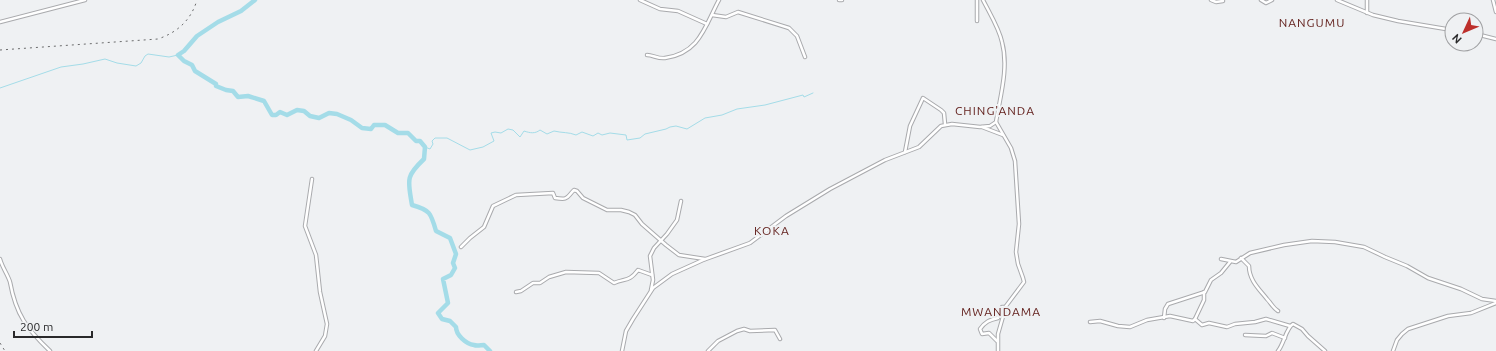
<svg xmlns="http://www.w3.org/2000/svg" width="1496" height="351" font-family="Ubuntu,sans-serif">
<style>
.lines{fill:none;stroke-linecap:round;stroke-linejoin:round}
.stream{stroke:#a4dce8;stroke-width:1}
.river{stroke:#a4dce8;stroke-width:4.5}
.minor-casing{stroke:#a9aaad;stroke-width:4.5}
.minor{stroke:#fff;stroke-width:2.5}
.rail{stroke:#6a6b6c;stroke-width:1;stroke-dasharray:2 4;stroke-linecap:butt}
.labels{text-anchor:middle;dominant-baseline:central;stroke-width:4;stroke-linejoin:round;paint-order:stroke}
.quarter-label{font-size:12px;letter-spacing:1px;fill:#5e1a16;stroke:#eff1f3}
</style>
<rect width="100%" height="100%" fill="#eff1f3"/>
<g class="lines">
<g class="stream">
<polyline points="0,88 61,67 83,64 105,59 117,63 136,66 141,63 145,56 148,54 169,57 178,55"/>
<path d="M425 147 430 149 433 144 432 141 435 138H447L470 150 483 147 494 141 491 133 495 132 501 133 508 129 513 130 520 137 524 131C530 133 535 134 540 130L547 134 554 131C562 133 569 132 576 135L582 132 593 136 598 133 602 135 610 133 626 135 627 140 640 138 645 134 666 129 670 127 676 126 687 129 705 118 722 115 737 109 765 105 803 95 804 97 813 93"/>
</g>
<path class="river" d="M255 0 241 11 218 22 197 36 184 51 178 55 184 61 192 65 195 71 216 84V86L226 90 233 91 238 97 248 96 264 101 272 115H276L280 112 287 115 297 110 304 111 310 116 319 118 329 113 337 114 351 120 362 128 371 129 374 125H385L398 133H408L416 141H420L425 147 424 159C405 177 408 180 412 205 430 210 431 213 436 231L450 238 456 254 453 263 455 268 451 275 443 279 448 303 438 313 442 319 450 321 456 327C456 335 466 344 474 345 477 346 481 345 484 345L490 351"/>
<defs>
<g id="minor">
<polyline points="640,0 660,9 678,11 707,24"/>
<polyline points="839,0 842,0"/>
<polyline points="1211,0 1216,2 1223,1"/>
<polyline points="1261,0 1266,3 1272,0"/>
<polyline points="1337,0 1373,15 1398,21 1452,30"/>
<polyline points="1367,0 1367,13"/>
<polyline points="1493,0 1496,12"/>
<polyline points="712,15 726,17 738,12 789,28 797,36 805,57"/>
<polyline points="977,21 977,0"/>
<polyline points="0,22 85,0"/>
<polyline points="1476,34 1496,39"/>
<path d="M647 55C653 55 658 59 665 58 700 53 705 26 719 0"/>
<polyline points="996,122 1011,148 1015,161 1019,224 1016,252 1018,264 1023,278 1024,282 1006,306 998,334 998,351"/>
<polyline points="982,127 1003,135"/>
<polyline points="905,152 910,126 923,98 941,110 944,113 945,124"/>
<polyline points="312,179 305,226 316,255 320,292 327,324 325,336 316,351"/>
<path d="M461 247 470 238 484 227 493 206 516 195 553 193 555 198C569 200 566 198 574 190L577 191 583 198 607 210H621L629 212 635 215 642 224 666 245 679 255 705 259"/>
<path d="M1241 258 1249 266C1249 280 1259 289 1267 299 1271 303 1273 308 1278 311"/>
<path d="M0 259C2 267 8 275 10 282 16 315 27 329 50 351"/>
<polyline points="1221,259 1236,262 1250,253 1284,245 1312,241 1335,242 1364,247 1385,257 1407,266 1428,278 1461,289 1482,299 1496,301"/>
<polyline points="651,290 653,280 650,256 654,248 667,234 677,220 681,201"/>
<path d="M516 292 521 291 533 283H540L549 277 566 272 599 273 614 283C626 278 629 282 638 270L652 275"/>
<polyline points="1164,318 1165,309 1168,304 1205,292 1211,280 1221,273 1230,262"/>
<polyline points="1195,319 1204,300 1204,292"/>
<polyline points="1090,322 1100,321 1118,326 1130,327 1147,320 1170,316 1193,321 1195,319 1202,325 1209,323 1227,327 1235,324 1255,322 1266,319 1290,326"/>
<polyline points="1245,335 1266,336 1272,333 1285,338"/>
<path d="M997 341 989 333 982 334 980 329C985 322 989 320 998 318L1002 307H1006"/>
<path d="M622 351 626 331 633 319 653 288 672 274 703 260 750 243 786 216 830 189 885 160 919 147 941 126 952 124 980 127 990 126 996 122C1000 97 1009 68 1002 42 999 28 990 14 983 0"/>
<polyline points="708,351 718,341 737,331 744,329 750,331 775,330 780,339"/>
<path d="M1278 351C1284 344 1286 328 1293 324L1302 329 1308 336 1325 351"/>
<polyline points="1393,351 1397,340 1402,334 1408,329 1448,316 1471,313 1496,303"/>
</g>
</defs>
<use href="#minor" class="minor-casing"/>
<use href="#minor" class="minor"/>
<g class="rail">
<path d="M0 50 158 39C178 32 191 20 197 0"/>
<polyline points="0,343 5,351"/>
</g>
</g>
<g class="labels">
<g class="quarter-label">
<text x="1312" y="22">NANGUMU</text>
<text x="995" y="110">CHING'ANDA</text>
<text x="772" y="230">KOKA</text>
<text x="1001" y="311">MWANDAMA</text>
</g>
</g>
<g transform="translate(1464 32) rotate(226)"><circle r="19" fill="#eff1f3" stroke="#a0a1a3"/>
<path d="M0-3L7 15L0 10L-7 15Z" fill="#bd2f2b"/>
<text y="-6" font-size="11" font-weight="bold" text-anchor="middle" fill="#29292a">N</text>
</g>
<path d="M14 331v6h78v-6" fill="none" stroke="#29292a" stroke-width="2"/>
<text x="20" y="331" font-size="12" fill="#29292a" stroke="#eff1f3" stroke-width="3" paint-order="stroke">200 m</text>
</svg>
